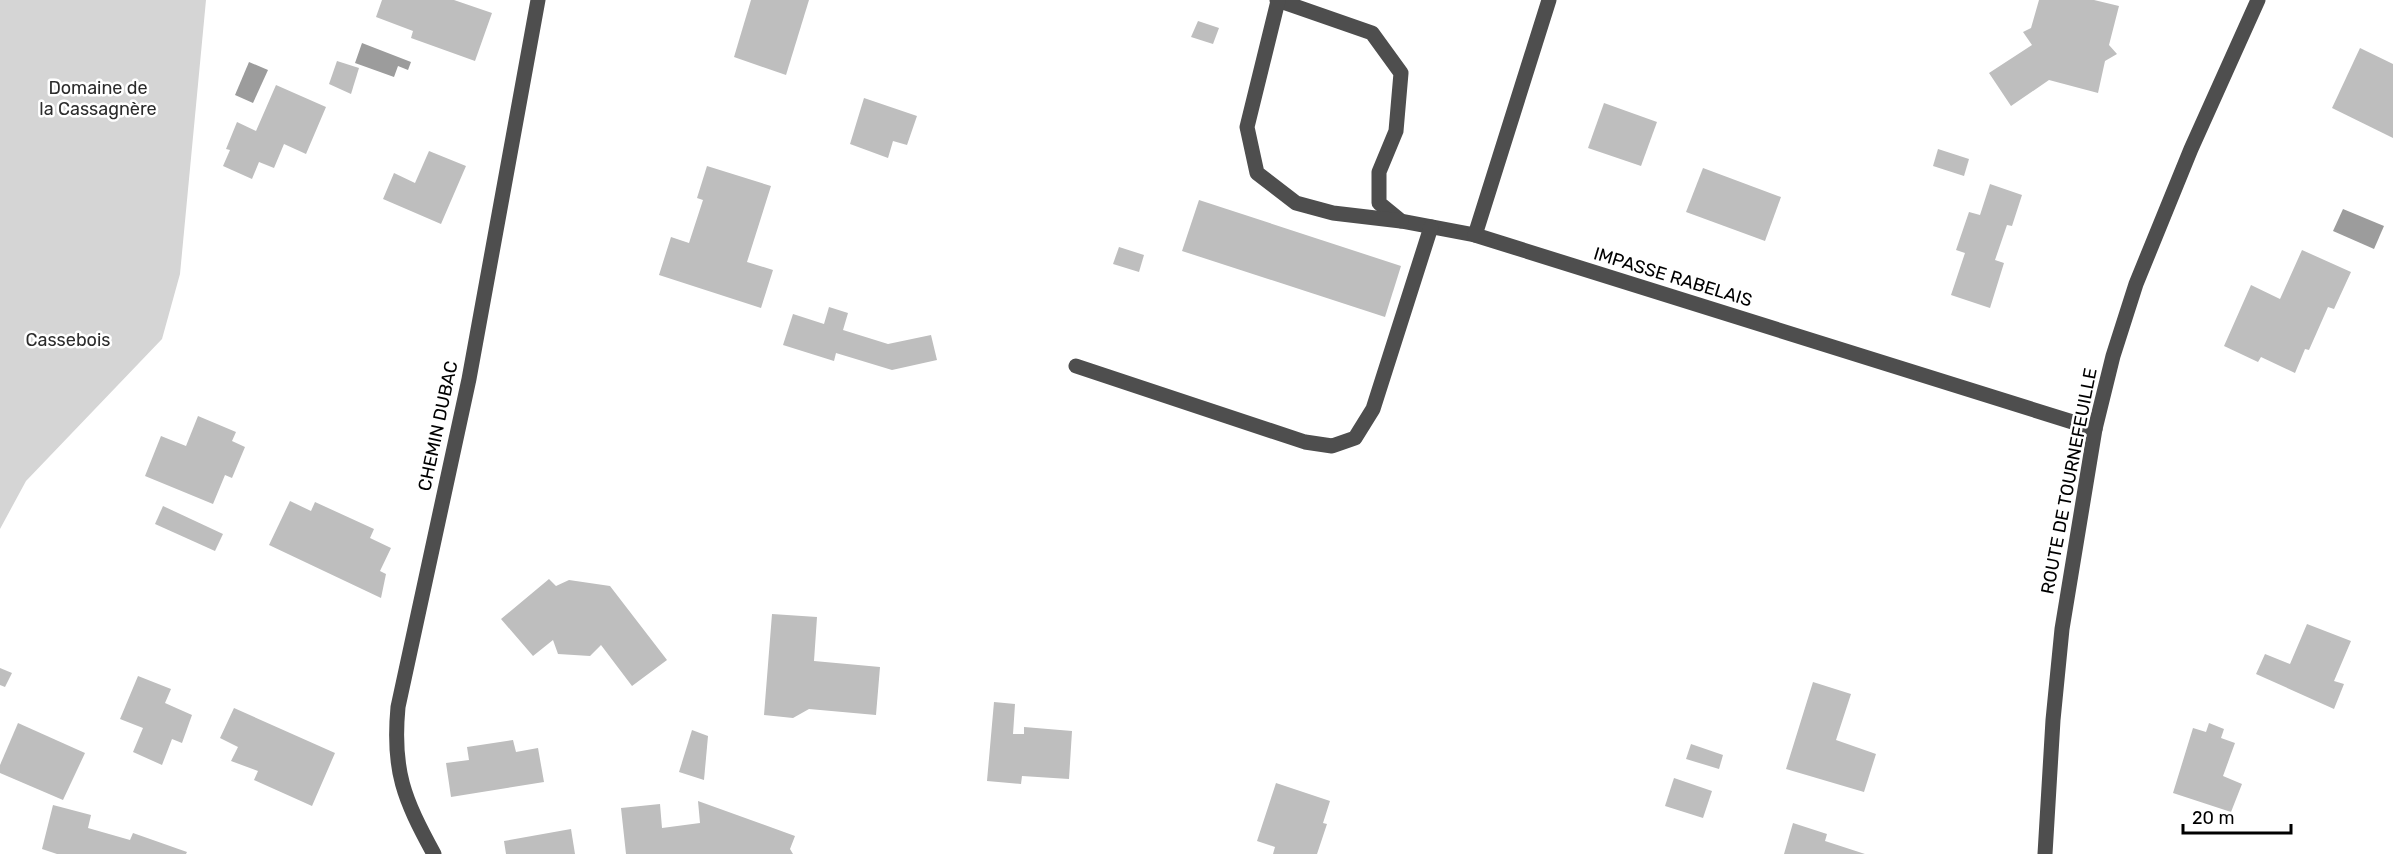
<svg xmlns="http://www.w3.org/2000/svg" width="2393" height="854" font-family="Rubik,sans-serif">
<style>
.green{fill:#d5d5d5}
.water{fill:#9c9c9c}
.building{fill:#bebebe}
.lines{fill:none;stroke-linecap:round;stroke-linejoin:round}
.minor{stroke:#4e4e4e;stroke-width:15}
.labels{text-anchor:middle;dominant-baseline:central;stroke-width:5;stroke-linejoin:round;paint-order:stroke}
.park-label{font-size:18px;fill:#2c2c2c;stroke:#fff}
.street-label{font-size:18px;fill:#000;stroke:#fff}
</style>
<rect width="100%" height="100%" fill="#fff"/>
<polygon class="green" points="0,0 206,0 180,274 162,339 26,481 0,529"/>
<g class="water">
<polygon points="362,43 411,62 408,70 398,66 394,77 355,63"/>
<polygon points="249,62 268,70 253,103 235,95"/>
<polygon points="2343,209 2384,226 2374,249 2333,231"/>
</g>
<g class="building">
<polygon points="382,0 454,0 492,13 475,61 411,38 413,31 376,17"/>
<polygon points="751,0 809,0 786,75 734,57"/>
<polygon points="2039,0 2094,0 2119,6 2109,45 2117,54 2105,61 2098,93 2049,80 2011,106 1989,73 2032,45 2023,32 2031,28"/>
<polygon points="1198,21 1219,28 1213,44 1191,37"/>
<polygon points="2360,48 2393,64 2393,138 2332,108"/>
<polygon points="337,61 359,68 351,94 329,84"/>
<polygon points="276,85 326,107 306,154 284,144 274,168 259,162 252,179 223,166 230,150 226,149 237,122 256,131"/>
<polygon points="864,98 917,116 907,145 893,141 888,158 850,144"/>
<polygon points="1604,103 1657,122 1641,166 1588,148"/>
<polygon points="1938,149 1969,159 1964,176 1933,166"/>
<polygon points="429,151 466,166 441,224 383,199 394,173 415,183"/>
<polygon points="707,166 771,186 747,262 773,270 761,308 659,275 671,237 689,243 703,200 697,198"/>
<polygon points="1703,168 1781,197 1765,241 1686,212"/>
<polygon points="1990,184 2022,195 2012,226 2007,225 1995,260 2004,263 1990,308 1951,295 1965,253 1956,250 1969,212 1980,215"/>
<polygon points="1199,200 1401,266 1385,317 1182,251"/>
<polygon points="1119,247 1144,255 1139,272 1113,264"/>
<polygon points="2302,250 2351,272 2334,309 2328,307 2309,350 2305,349 2295,373 2261,357 2258,362 2224,346 2251,285 2280,299"/>
<polygon points="829,307 848,313 843,330 888,344 931,335 937,360 892,370 836,353 834,361 783,345 793,314 824,324"/>
<polygon points="198,416 236,432 232,441 245,447 232,478 225,475 213,504 145,476 161,436 186,446"/>
<polygon points="290,501 311,511 315,502 374,529 370,538 391,548 380,571 386,574 381,598 269,545"/>
<polygon points="163,506 223,534 215,551 155,524"/>
<polygon points="549,579 556,586 569,580 610,586 667,660 632,686 601,645 590,656 558,654 553,640 533,656 501,619"/>
<polygon points="772,614 817,617 814,661 880,667 876,715 809,709 793,718 764,715"/>
<polygon points="2307,624 2351,641 2334,681 2344,684 2334,709 2256,674 2265,654 2290,664"/>
<polygon points="0,668 12,673 5,687 0,685"/>
<polygon points="138,676 171,689 165,703 192,715 182,743 172,739 162,765 133,752 143,728 120,719"/>
<polygon points="1813,682 1851,694 1836,740 1876,754 1864,792 1786,769"/>
<polygon points="994,702 1015,704 1013,734 1024,734 1024,727 1072,731 1069,779 1022,776 1021,784 987,781"/>
<polygon points="234,708 335,753 312,806 254,780 258,771 231,761 238,747 220,738"/>
<polygon points="18,723 85,753 63,800 0,773 0,765"/>
<polygon points="2209,723 2224,729 2221,738 2235,743 2223,776 2242,784 2231,812 2173,793 2193,728 2206,732"/>
<polygon points="692,730 708,736 704,780 679,772"/>
<polygon points="513,740 516,752 538,748 544,782 451,797 446,763 469,760 467,747"/>
<polygon points="1691,744 1723,755 1719,769 1686,759"/>
<polygon points="1674,778 1712,791 1703,818 1665,806"/>
<polygon points="1276,783 1330,801 1323,823 1327,824 1317,854 1273,854 1275,847 1257,841"/>
<polygon points="698,801 795,836 790,849 793,854 626,854 621,808 660,804 662,828 700,823"/>
<polygon points="53,805 91,815 88,828 130,840 133,833 187,852 186,854 57,854 42,849"/>
<polygon points="1793,823 1827,834 1825,841 1865,854 1784,854"/>
<polygon points="571,829 575,854 506,854 504,841"/>
</g>
<g class="lines">
<g class="minor">
<polyline points="1277,0 1372,33 1401,73 1396,131 1379,172 1379,203 1401,221 1475,235"/>
<polyline points="1549,0 1475,235 2095,429"/>
<polyline points="1278,1 1247,127 1257,173 1296,203 1333,213 1401,221"/>
<polyline points="1076,366 1305,442 1332,446 1355,438 1373,409 1431,227"/>
<path d="M434 854C404 799 392 771 398 707L469 379 538 0"/>
<polyline points="2045,854 2053,720 2062,629 2095,429 2113,356 2136,284 2191,149 2258,0"/>
</g>
</g>
<g class="labels">
<g class="park-label">
<text x="98" y="88">Domaine de<tspan x="98" dy="21">la Cassagnère</tspan></text>
<text x="68" y="340">Cassebois</text>
</g>
<g class="street-label">
<text transform="translate(1673 277) rotate(17)">IMPASSE RABELAIS</text>
<text transform="translate(438 426) rotate(-78)">CHEMIN DUBAC</text>
<text transform="translate(2069 481) rotate(-79)">ROUTE DE TOURNEFEUILLE</text>
</g>
</g>
<path d="M2183 824v9h108v-9" fill="none" stroke="#000000" stroke-width="3"/>
<text x="2192" y="824" font-size="18" fill="#000000" stroke="#ffffff" stroke-width="4.5" paint-order="stroke">20 m</text>
</svg>
